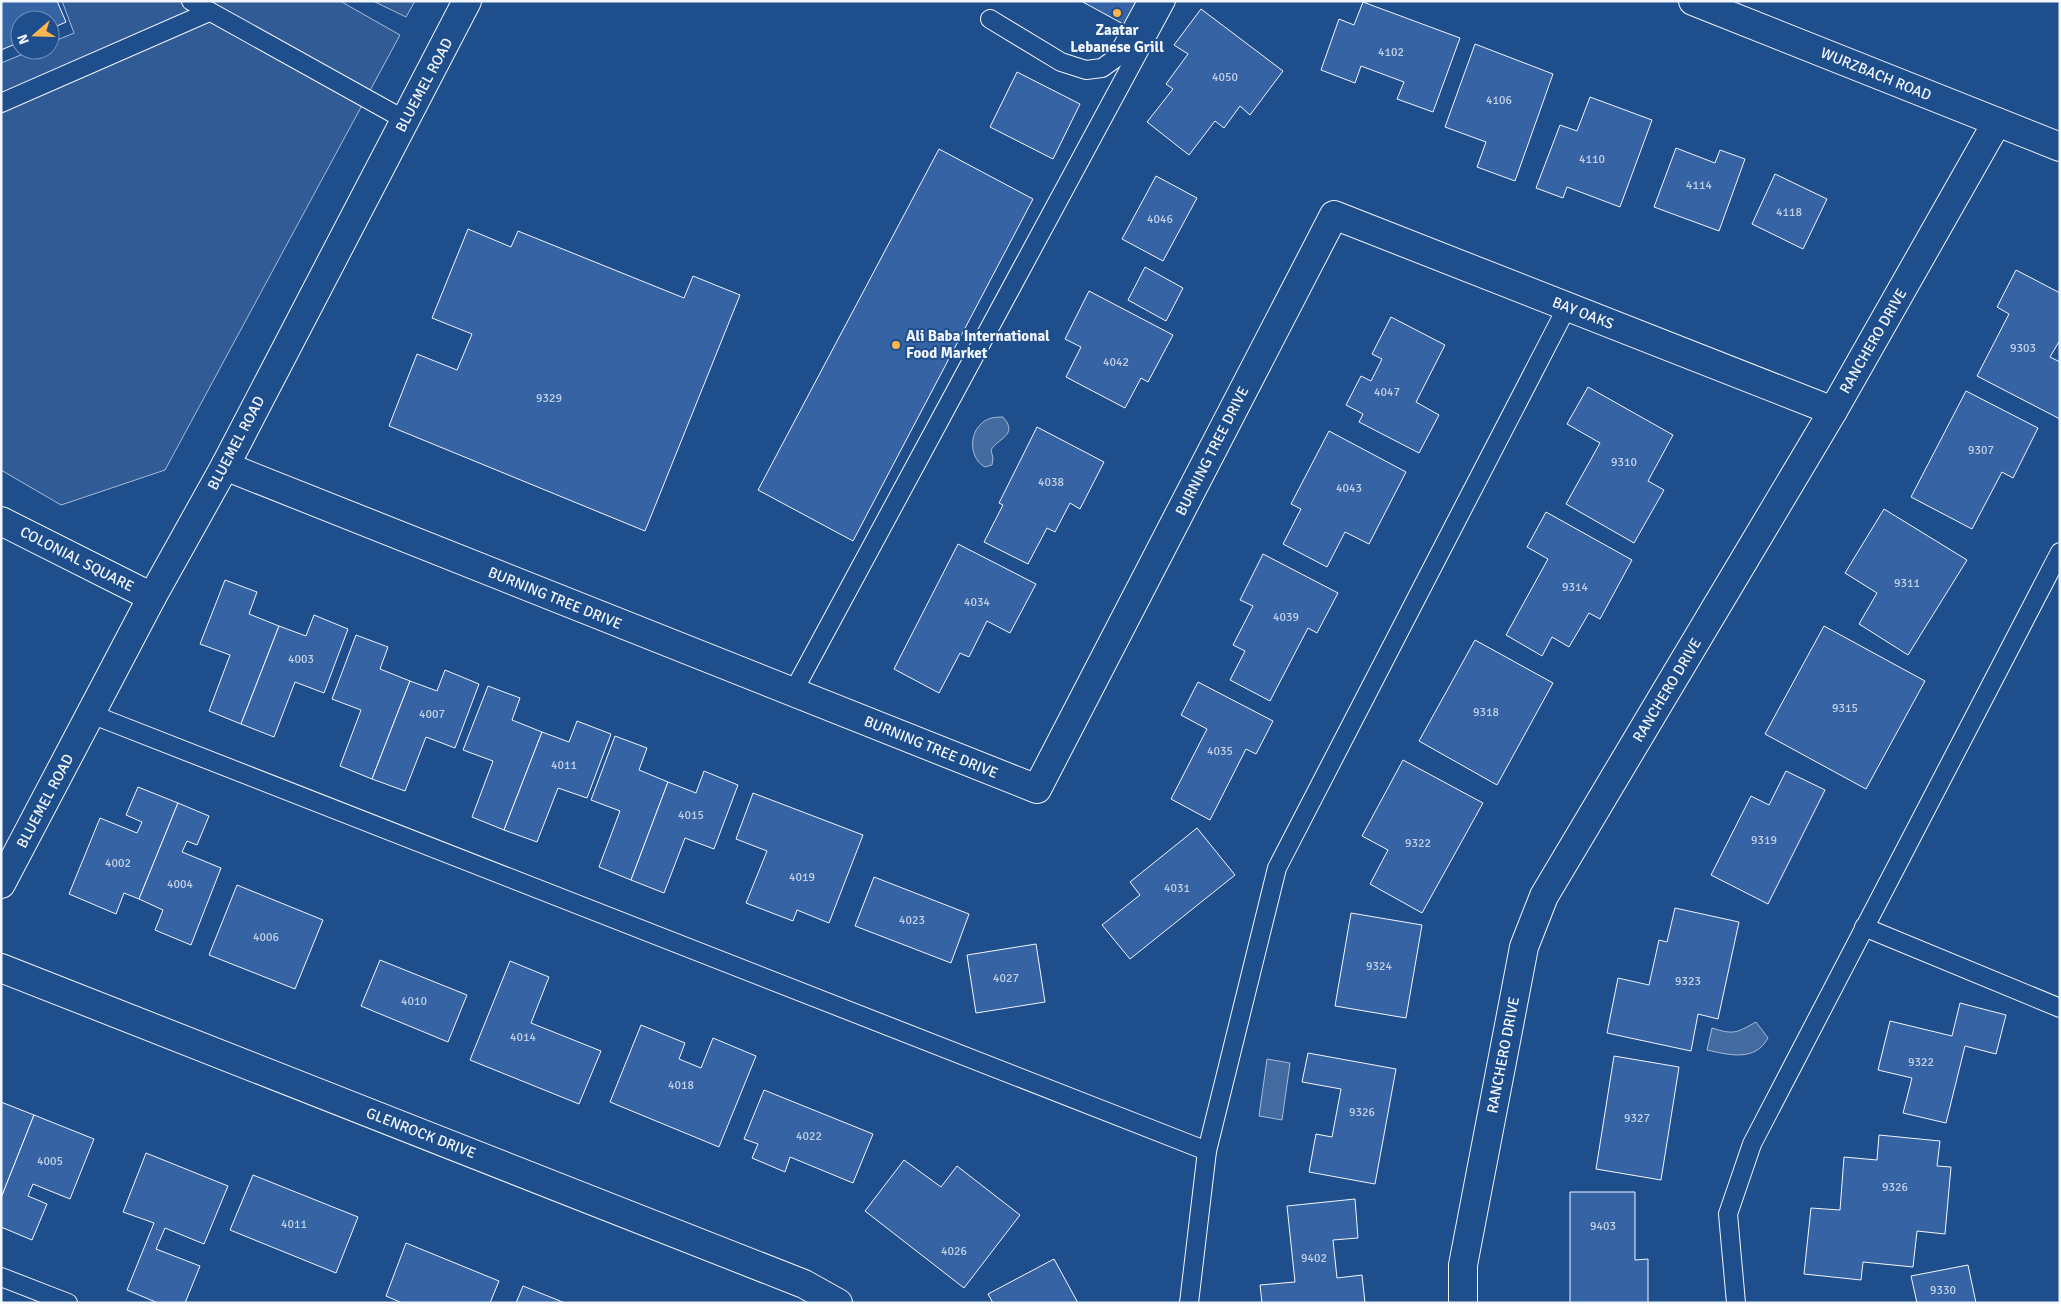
<svg xmlns="http://www.w3.org/2000/svg" width="2061" height="1304" font-family="Signika,sans-serif">
<style>
.built{fill:#305b95;stroke:#a8bbd7}
.water{fill:#446ba0;stroke:#a8bbd7}
.building{fill:#3563a3;stroke:#f2f6ff}
.lines{fill:none;stroke-linecap:round;stroke-linejoin:round}
.lane-casing{stroke:#f2f6ff;stroke-width:20}
.street-casing{stroke:#f2f6ff;stroke-width:30}
.primary-casing{stroke:#f2f6ff;stroke-width:30}
.lane{stroke:#1f4e8c;stroke-width:18}
.street{stroke:#1f4e8c;stroke-width:28}
.primary{stroke:#1f4e8c;stroke-width:28}
.poi-dot{fill:#ffb74d;stroke:#1f4e8c;stroke-width:2}
.labels{text-anchor:middle;dominant-baseline:central;stroke-width:4;stroke-linejoin:round;paint-order:stroke}
.number-label{font-size:12px;fill:#c3d1e8}
.poi-label{font-size:15px;font-weight:bold;fill:#f2f6ff;stroke:#1f4e8c}
.street-label{font-size:15px;fill:#f2f6ff;stroke:#1f4e8c}
</style>
<rect width="100%" height="100%" fill="#1f4e8c"/>
<g class="built">
<polygon points="62,1 340,1 400,35 165,470 61,505 1,470 1,63 33,50 50,50 50,43 74,33"/>
<polygon points="373,1 415,1 406,17"/>
</g>
<g class="water">
<path d="M1003 417C1019 435 998 438 991 450L993 458 992 465 985 467C970 459 969 436 980 425 986 418 994 417 1003 417Z"/>
<path d="M1756 1022 1768 1038C1755 1062 1729 1055 1707 1050L1712 1028C1734 1035 1736 1033 1756 1022Z"/>
<polygon points="1267,1059 1290,1063 1282,1120 1259,1116"/>
</g>
<g class="building">
<polygon points="1,1 57,1 66,22 50,29 50,20 20,20 20,42 1,50"/>
<polygon points="1081,1 1138,1 1125,25"/>
<polygon points="1363,2 1460,38 1433,112 1397,99 1404,82 1361,66 1355,83 1321,70 1339,19 1354,25"/>
<polygon points="1201,9 1283,71 1250,115 1240,106 1224,128 1215,121 1189,155 1147,122 1173,89 1166,84 1188,54 1174,45"/>
<polygon points="1475,44 1553,74 1515,181 1477,167 1486,142 1445,127"/>
<polygon points="1017,72 1080,104 1053,159 990,127"/>
<polygon points="1590,97 1652,120 1620,207 1567,187 1563,198 1536,188 1560,125 1577,131"/>
<polygon points="1676,148 1715,163 1720,150 1745,159 1719,231 1654,207"/>
<polygon points="939,149 1033,199 853,541 758,490"/>
<polygon points="1775,174 1827,199 1803,249 1752,224"/>
<polygon points="1156,176 1197,198 1163,261 1122,239"/>
<polygon points="468,229 511,247 518,231 684,298 693,276 740,295 645,531 389,426 417,354 457,370 472,334 432,318"/>
<polygon points="1145,267 1183,288 1166,321 1128,300"/>
<polygon points="2016,270 2060,293 2060,340 2050,357 2060,362 2060,419 1977,376 2009,314 1997,307"/>
<polygon points="1089,291 1173,335 1148,382 1141,378 1125,408 1066,377 1081,347 1065,339"/>
<polygon points="1391,317 1445,345 1416,402 1439,415 1419,453 1359,422 1363,414 1346,405 1361,376 1371,381 1382,359 1372,354"/>
<polygon points="1588,387 1673,435 1648,481 1664,490 1634,543 1566,504 1600,443 1567,424"/>
<polygon points="1966,391 2038,428 2013,478 2002,472 1972,529 1911,497"/>
<polygon points="1037,427 1104,462 1080,509 1070,503 1055,532 1047,528 1028,564 984,542 1003,505 999,503"/>
<polygon points="1329,431 1406,472 1369,544 1345,532 1327,567 1283,544 1301,509 1291,504"/>
<polygon points="1884,509 1967,560 1908,655 1859,624 1877,593 1845,573"/>
<polygon points="1546,512 1632,560 1600,619 1589,613 1569,647 1552,637 1542,656 1506,635 1548,559 1527,547"/>
<polygon points="958,544 1036,584 1010,633 987,621 969,657 960,653 939,693 894,669"/>
<polygon points="1263,554 1338,593 1317,633 1308,628 1270,701 1230,680 1245,651 1233,645 1253,606 1240,600"/>
<polygon points="225,580 257,592 249,614 279,626 241,724 209,711 230,655 200,644"/>
<polygon points="314,615 348,629 324,693 295,682 274,737 241,724 279,626 306,636"/>
<polygon points="1824,626 1925,681 1866,789 1765,734"/>
<polygon points="356,635 388,647 380,669 410,681 372,779 340,766 361,710 332,699"/>
<polygon points="1475,640 1553,683 1497,785 1419,741"/>
<polygon points="445,670 479,684 455,748 426,737 405,791 372,779 410,681 437,691"/>
<polygon points="1198,682 1273,721 1256,754 1246,749 1210,820 1171,799 1207,729 1181,715"/>
<polygon points="488,686 520,698 512,720 542,732 504,830 472,817 493,761 463,750"/>
<polygon points="577,721 611,734 587,798 558,788 537,842 504,830 542,732 569,742"/>
<polygon points="615,736 647,748 639,770 668,782 631,880 599,867 620,811 591,800"/>
<polygon points="1403,760 1483,803 1422,913 1370,884 1388,850 1362,836"/>
<polygon points="704,771 738,785 714,849 685,838 664,893 631,880 668,782 696,793"/>
<polygon points="1786,771 1825,790 1768,904 1711,875 1751,796 1769,805"/>
<polygon points="138,787 178,803 139,899 124,893 116,914 69,894 100,818 137,833 142,822 126,815"/>
<polygon points="753,793 863,835 829,923 797,910 793,921 746,903 767,851 736,839"/>
<polygon points="178,803 209,816 197,845 187,841 182,852 221,868 191,945 155,930 163,910 139,899"/>
<polygon points="1197,828 1235,875 1130,959 1102,925 1140,895 1130,882"/>
<polygon points="874,877 969,914 951,963 855,926"/>
<polygon points="237,885 323,920 295,989 209,955"/>
<polygon points="1675,908 1739,922 1718,1019 1698,1014 1691,1051 1607,1033 1618,978 1649,985 1659,940 1667,942"/>
<polygon points="1351,913 1422,925 1406,1018 1335,1006"/>
<polygon points="1036,944 1045,1002 976,1013 967,955"/>
<polygon points="380,960 467,995 448,1042 361,1006"/>
<polygon points="510,961 549,977 531,1023 601,1051 579,1104 470,1060"/>
<polygon points="1960,1003 2006,1015 1996,1054 1965,1046 1946,1123 1903,1113 1912,1078 1878,1070 1890,1021 1952,1036"/>
<polygon points="641,1025 685,1043 679,1059 701,1068 713,1038 756,1056 719,1147 610,1102"/>
<polygon points="1308,1053 1396,1069 1375,1184 1309,1172 1316,1134 1332,1137 1341,1089 1302,1082"/>
<polygon points="1614,1056 1679,1067 1661,1180 1596,1169"/>
<polygon points="764,1090 873,1134 853,1183 790,1157 785,1172 752,1158 758,1144 744,1139"/>
<polygon points="1,1102 34,1115 1,1198"/>
<polygon points="34,1115 94,1139 70,1199 33,1184 28,1196 47,1204 32,1240 1,1227 1,1198"/>
<polygon points="1879,1135 1940,1141 1937,1166 1951,1167 1945,1234 1917,1231 1913,1267 1863,1262 1861,1280 1804,1274 1811,1208 1840,1210 1844,1157 1877,1160"/>
<polygon points="146,1153 228,1186 204,1244 165,1228 156,1249 200,1266 185,1303 158,1303 127,1290 154,1223 123,1212"/>
<polygon points="904,1160 941,1187 957,1166 1020,1215 964,1288 865,1211"/>
<polygon points="253,1175 358,1217 336,1273 230,1230"/>
<polygon points="1570,1192 1635,1192 1635,1260 1648,1259 1648,1303 1570,1303"/>
<polygon points="1355,1199 1358,1238 1333,1240 1337,1278 1362,1275 1365,1303 1262,1303 1260,1285 1295,1282 1287,1206"/>
<polygon points="406,1243 499,1281 490,1303 402,1303 386,1296"/>
<polygon points="1054,1259 1078,1303 993,1303 988,1294"/>
<polygon points="1968,1265 1976,1303 1917,1303 1911,1276"/>
<polygon points="523,1286 565,1303 516,1303"/>
</g>
<g class="lines">
<defs>
<g id="lane">
<polyline points="191,1 405,120"/>
<polyline points="990,19 1061,62 1086,70 1102,68 1116,58 1147,1"/>
<polyline points="1,103 209,12"/>
<polyline points="793,692 1166,1"/>
<polyline points="91,714 1207,1151"/>
<polyline points="1864,927 2060,1008"/>
<polyline points="1,1277 68,1303"/>
<polyline points="1189,1303 1207,1151 1277,868 1567,307"/>
<polyline points="1736,1303 1728,1214 1752,1144 2060,552"/>
</g>
<g id="street">
<polyline points="225,466 1037,789 1334,215 1833,411"/>
<polyline points="1,521 152,597"/>
<polyline points="1,884 152,597 225,466 467,1"/>
<polyline points="1,968 804,1284 838,1303"/>
<polyline points="1463,1303 1463,1265 1524,947 1544,896 1833,411 1997,122"/>
</g>
<polyline id="primary" points="1693,1 2060,147"/>
</defs>
<use href="#lane" class="lane-casing"/>
<use href="#street" class="street-casing"/>
<use href="#primary" class="primary-casing"/>
<use href="#lane" class="lane"/>
<use href="#street" class="street"/>
<use href="#primary" class="primary"/>
</g>
<g class="poi-dot">
<circle cx="1117" cy="13" r="5"/>
<circle cx="896" cy="345" r="5"/>
</g>
<g class="labels">
<g class="number-label">
<text x="1391" y="52">4102</text>
<text x="1225" y="77">4050</text>
<text x="1499" y="100">4106</text>
<text x="1592" y="159">4110</text>
<text x="1699" y="185">4114</text>
<text x="1789" y="212">4118</text>
<text x="1160" y="219">4046</text>
<text x="2023" y="348">9303</text>
<text x="1116" y="362">4042</text>
<text x="1387" y="392">4047</text>
<text x="549" y="398">9329</text>
<text x="1981" y="450">9307</text>
<text x="1624" y="462">9310</text>
<text x="1051" y="482">4038</text>
<text x="1349" y="488">4043</text>
<text x="1907" y="583">9311</text>
<text x="1575" y="587">9314</text>
<text x="977" y="602">4034</text>
<text x="1286" y="617">4039</text>
<text x="301" y="659">4003</text>
<text x="1845" y="708">9315</text>
<text x="1486" y="712">9318</text>
<text x="432" y="714">4007</text>
<text x="1220" y="751">4035</text>
<text x="564" y="765">4011</text>
<text x="691" y="815">4015</text>
<text x="1764" y="840">9319</text>
<text x="1418" y="843">9322</text>
<text x="118" y="863">4002</text>
<text x="802" y="877">4019</text>
<text x="180" y="884">4004</text>
<text x="1177" y="888">4031</text>
<text x="912" y="920">4023</text>
<text x="266" y="937">4006</text>
<text x="1379" y="966">9324</text>
<text x="1006" y="978">4027</text>
<text x="1688" y="981">9323</text>
<text x="414" y="1001">4010</text>
<text x="523" y="1037">4014</text>
<text x="1921" y="1062">9322</text>
<text x="681" y="1085">4018</text>
<text x="1362" y="1112">9326</text>
<text x="1637" y="1118">9327</text>
<text x="809" y="1136">4022</text>
<text x="50" y="1161">4005</text>
<text x="1895" y="1187">9326</text>
<text x="294" y="1224">4011</text>
<text x="1603" y="1226">9403</text>
<text x="954" y="1251">4026</text>
<text x="1314" y="1258">9402</text>
<text x="1943" y="1290">9330</text>
</g>
<g class="poi-label">
<text x="1117" y="30">Zaatar<tspan x="1117" dy="17">Lebanese Grill</tspan></text>
<text x="906" y="336" text-anchor="start">Ali Baba International<tspan x="906" dy="17">Food Market</tspan></text>
</g>
<g class="street-label">
<text transform="translate(1876 74) rotate(22)">WURZBACH ROAD</text>
<text transform="translate(424 85) rotate(-62)">BLUEMEL ROAD</text>
<text transform="translate(1583 313) rotate(21)">BAY OAKS</text>
<text transform="translate(1873 341) rotate(-60)">RANCHERO DRIVE</text>
<text transform="translate(236 443) rotate(-62)">BLUEMEL ROAD</text>
<text transform="translate(1212 451) rotate(-63)">BURNING TREE DRIVE</text>
<text transform="translate(77 559) rotate(27)">COLONIAL SQUARE</text>
<text transform="translate(555 598) rotate(22)">BURNING TREE DRIVE</text>
<text transform="translate(1667 690) rotate(-59)">RANCHERO DRIVE</text>
<text transform="translate(931 747) rotate(22)">BURNING TREE DRIVE</text>
<text transform="translate(45 801) rotate(-62)">BLUEMEL ROAD</text>
<text transform="translate(1503 1055) rotate(-79)">RANCHERO DRIVE</text>
<text transform="translate(421 1133) rotate(21)">GLENROCK DRIVE</text>
</g>
</g>
<rect width="2061" height="1304" fill="none" stroke="#f2f6ff" stroke-width="5"/>
<g transform="translate(35 35) rotate(250)"><circle r="24" fill="#1f4e8c" stroke="#7391ba"/>
<path d="M0-4L9 19L0 12L-9 19Z" fill="#ffb74d"/>
<text y="-8" font-size="14" font-weight="bold" text-anchor="middle" fill="#f2f6ff">N</text>
</g>
</svg>
